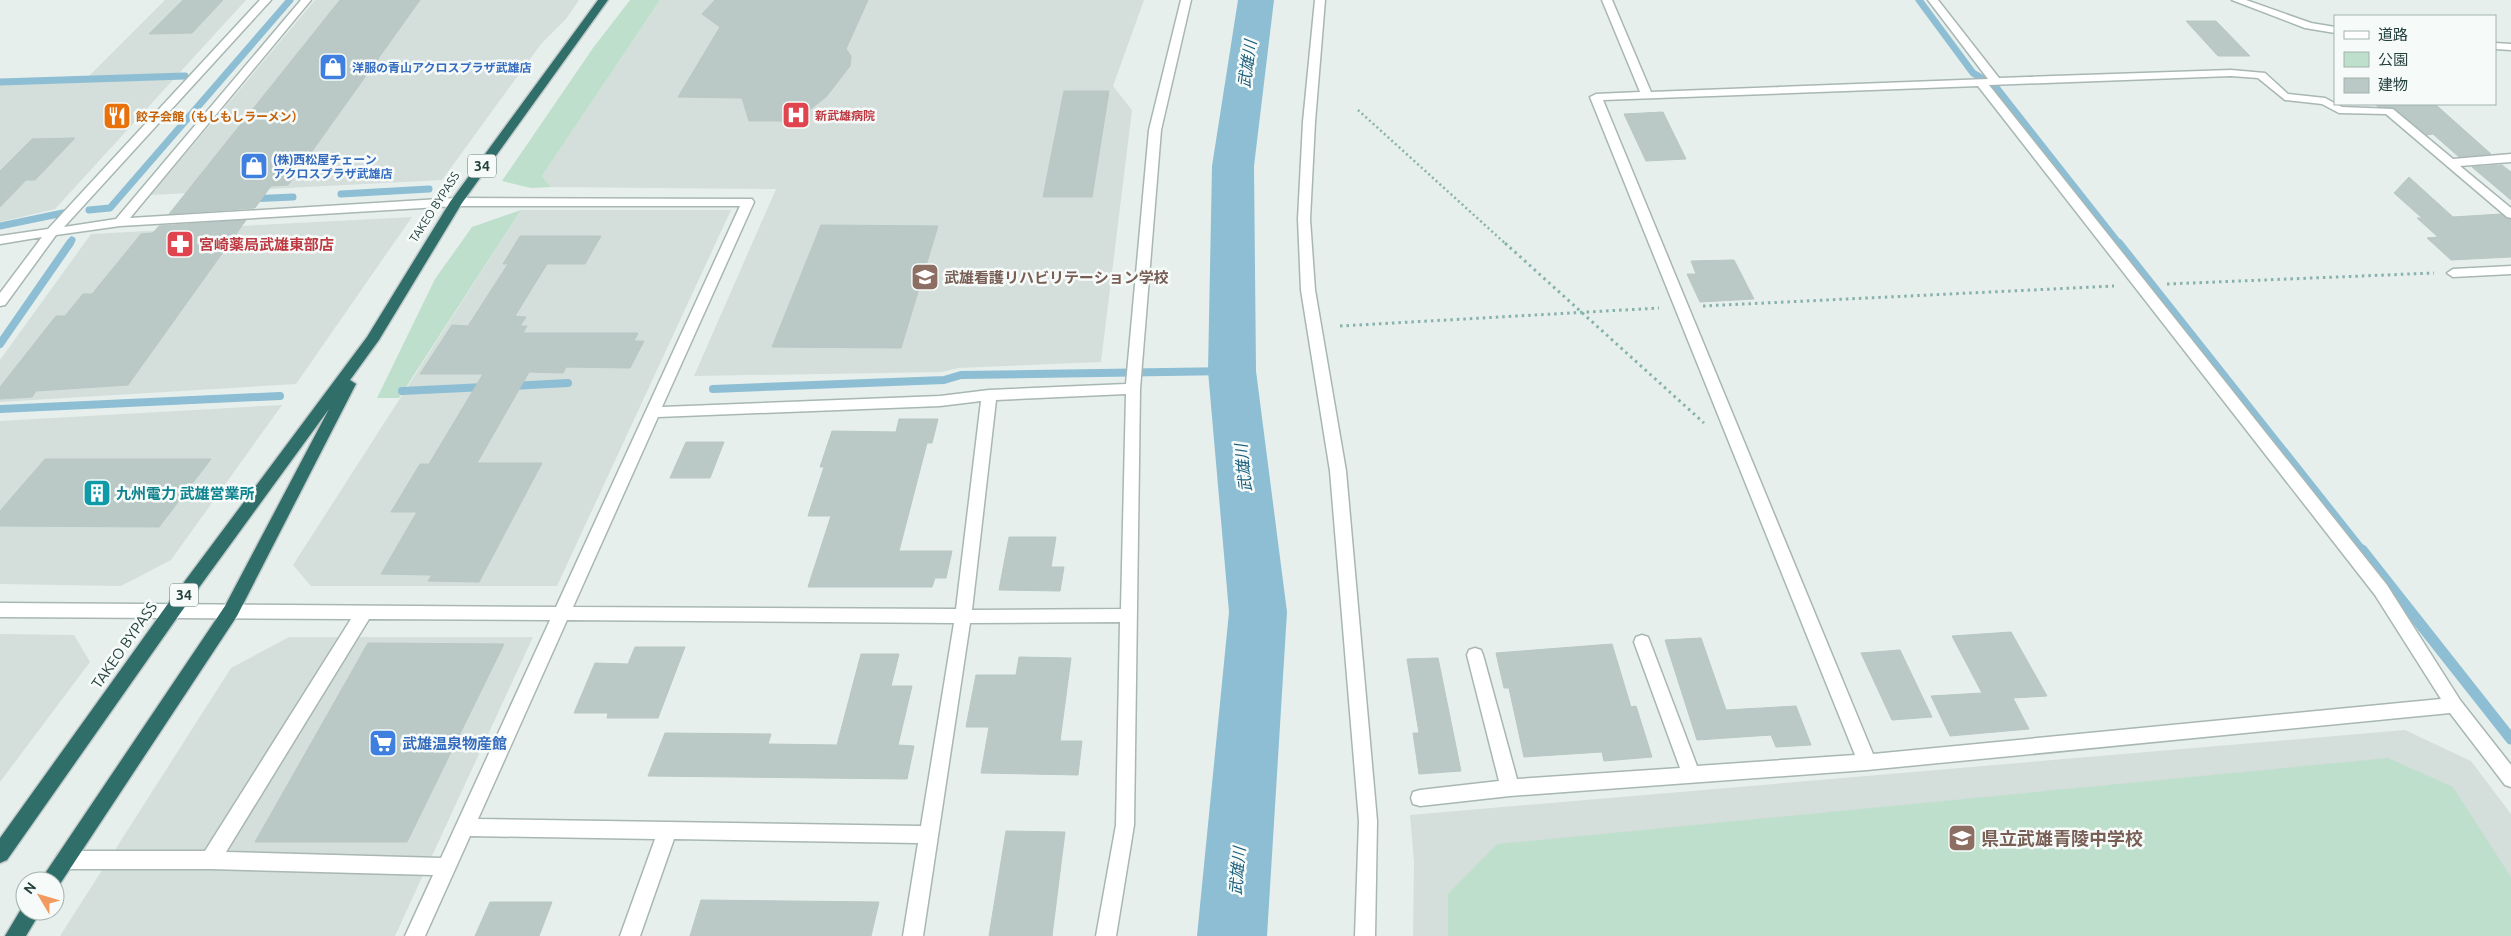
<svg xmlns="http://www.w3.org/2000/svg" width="2511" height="936" font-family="Ubuntu,'Noto Sans JP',sans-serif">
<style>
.built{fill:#d4dedb}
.green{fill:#bfdfcd}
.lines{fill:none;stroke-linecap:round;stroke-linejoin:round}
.stream-far2{stroke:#8ebed3;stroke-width:7}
.stream-far1{stroke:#8ebed3;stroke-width:8}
.stream{stroke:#8ebed3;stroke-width:11}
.river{fill:#8ebed3;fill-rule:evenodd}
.building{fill:#bbc9c6;stroke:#b8c8c4}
.minor-casing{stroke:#a8b7b4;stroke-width:3}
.highway-casing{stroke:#c2cac9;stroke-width:3}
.path-far1{stroke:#86b2ab;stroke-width:2.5;stroke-dasharray:2 3;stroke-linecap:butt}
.path{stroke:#86b2ab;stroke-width:3;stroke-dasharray:2.5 4;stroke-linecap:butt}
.minor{fill:#fff;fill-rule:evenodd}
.highway{fill:#306e6a;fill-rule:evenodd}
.labels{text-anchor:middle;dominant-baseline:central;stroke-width:5;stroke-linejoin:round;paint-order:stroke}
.far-shop-label{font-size:12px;font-weight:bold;fill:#366cbe;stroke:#f6fbf9;text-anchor:start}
.far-health-label{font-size:12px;font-weight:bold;fill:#be3a42;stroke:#f6fbf9;text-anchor:start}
.far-food-label{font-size:12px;font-weight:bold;fill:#c56008;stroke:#f6fbf9;text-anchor:start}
.far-street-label{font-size:12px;fill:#24413e;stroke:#f6fbf9}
.shield{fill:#f6fbf9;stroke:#637976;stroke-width:1}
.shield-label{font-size:14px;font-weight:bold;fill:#24413e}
.health-label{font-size:15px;font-weight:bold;fill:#be3a42;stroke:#f6fbf9;text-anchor:start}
.education-label{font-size:15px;font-weight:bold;fill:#785e54;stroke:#f6fbf9;text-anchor:start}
.culture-label{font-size:15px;font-weight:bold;fill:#0d838f;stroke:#f6fbf9;text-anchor:start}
.street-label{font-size:15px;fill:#24413e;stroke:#f6fbf9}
.shop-label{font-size:15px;font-weight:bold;fill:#366cbe;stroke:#f6fbf9;text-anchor:start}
.water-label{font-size:16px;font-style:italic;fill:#1d5f7e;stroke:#f6fbf9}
.near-education-label{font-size:18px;font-weight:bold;fill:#785e54;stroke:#f6fbf9;text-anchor:start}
</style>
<rect width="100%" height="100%" fill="#e6efec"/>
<g class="built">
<polygon points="165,0 246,0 55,209 0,222 0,85 84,81"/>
<polygon points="315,0 579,0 566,19 541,44 442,180 151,195"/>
<polygon points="660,0 1144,0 1113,86 1132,110 1101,362 958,368 941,372 694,376 776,189 551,187 542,176"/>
<polygon points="521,210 731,210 557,586 311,586 293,565"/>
<polygon points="412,217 296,384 0,402 0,360 91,234"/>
<polygon points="282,405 171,560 121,586 0,584 0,421"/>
<polygon points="0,634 74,635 90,662 0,782"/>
<polygon points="289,637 533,637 395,936 60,936 231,668"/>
<polygon points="2405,730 2471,761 2511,814 2511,936 1413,936 1414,862 1410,815"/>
</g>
<g class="green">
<polygon points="630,0 660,0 542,176 551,187 531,188 502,181 593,48"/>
<polygon points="521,210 399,398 377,398 435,279 472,227"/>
<polygon points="2388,758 2453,787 2511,877 2511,936 1448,936 1448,894 1497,844"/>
</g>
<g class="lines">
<g class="stream-far2">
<polyline points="1919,0 1973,73 1995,86 2120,245"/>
<polyline points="0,82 185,76"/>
<polyline points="341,194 429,189"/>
<polyline points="251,199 293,197"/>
<polyline points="89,210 110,208 290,0"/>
<polyline points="0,226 63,213"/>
<polyline points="69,245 72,240"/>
</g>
<g class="stream-far1">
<polyline points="2119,243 2363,551"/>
<polyline points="0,344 70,243"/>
<polyline points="511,386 568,383"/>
<polyline points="713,389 944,380 961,375 1232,371"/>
<polyline points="402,391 485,387"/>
<polyline points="0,409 280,396"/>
</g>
<polyline class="stream" points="2362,550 2511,739"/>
<polygon class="river" points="1238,0 1274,0 1254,166 1256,371 1287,612 1267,936 1197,936 1229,612 1208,371 1212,166"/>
</g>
<g class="building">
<polygon points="183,0 223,0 192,33 149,34"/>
<polygon points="340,0 420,0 288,185 271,186 255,208 169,214"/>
<polygon points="715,0 868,0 846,49 851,56 850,66 826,97 795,121 749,121 742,98 678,97 720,27 702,14"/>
<polygon points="2186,21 2216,21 2250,56 2218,56"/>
<polygon points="1064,91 1109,91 1092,197 1043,197"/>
<polygon points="2375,104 2435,104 2491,154 2459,157 2433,134 2427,135 2394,108 2378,107"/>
<polygon points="1663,112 1686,159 1646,161 1624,114"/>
<polygon points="75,138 35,180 26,180 0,207 0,171 32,139"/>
<polygon points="2502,165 2511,172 2511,200 2472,167"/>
<polygon points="2409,177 2453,217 2501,214 2511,220 2511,257 2451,260 2427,238 2438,237 2417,218 2422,218 2394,193"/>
<polygon points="246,220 128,385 36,391 32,397 0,399 0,387 56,316 65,316 83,294 92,294 141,234 153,233 159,226"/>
<polygon points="821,225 938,226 901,348 772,347"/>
<polygon points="520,236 601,236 585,264 547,264 515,316 526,317 520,326 527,326 523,333 638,333 634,341 644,341 630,368 566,367 563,373 529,372 477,463 542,463 479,582 428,581 432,575 381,574 417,512 391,512 420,464 429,464 483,374 420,374 452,325 468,326 508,264 503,264"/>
<polygon points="1734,260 1754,299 1700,302 1687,274 1696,274 1691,261"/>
<polygon points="899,419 938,419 932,443 927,443 899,551 952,551 946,578 935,578 932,587 808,587 831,516 808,516 824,467 820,467 832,431 896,432"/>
<polygon points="686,442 724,442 710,478 670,478"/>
<polygon points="45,459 211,459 159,527 0,526 0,511"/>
<polygon points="1009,537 1056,537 1051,567 1064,567 1060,591 999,590"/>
<polygon points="2011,632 2047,696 2013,698 2029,729 1950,736 1931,696 1982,693 1952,636"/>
<polygon points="1701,638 1726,710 1796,706 1811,745 1776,747 1771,735 1697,740 1665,640"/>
<polygon points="368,643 504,644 407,842 255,842"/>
<polygon points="1612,644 1631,707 1636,706 1652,757 1604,761 1602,752 1524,757 1509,688 1504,688 1496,653"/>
<polygon points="635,647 685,647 658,718 607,718 608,713 574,713 595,663 628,664"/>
<polygon points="1900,650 1932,717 1892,720 1861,653"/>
<polygon points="861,654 899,654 891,686 912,686 898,745 914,746 907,779 648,776 665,733 771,734 768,744 837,745"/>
<polygon points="1019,657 1071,658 1060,741 1082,741 1078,775 981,773 989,727 966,727 976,675 1016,675"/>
<polygon points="1438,658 1461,771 1419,774 1413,733 1419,733 1407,659"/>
<polygon points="1006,831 1065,832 1052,936 989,936"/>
<polygon points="701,900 879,902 871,936 690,936"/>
<polygon points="490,902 552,902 539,936 475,936"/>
</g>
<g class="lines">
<defs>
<g id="minor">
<path d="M260 0H271L64 227 116 219 301 0H311L130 218 456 198 752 199 754 202 662 407 940 396 989 390 1126 384 1149 130 1181 0H1191L1161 130 1140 389 1134 825 1116 936H1096L1116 825 1120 622 970 623 923 936H903L918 843 674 839 640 936H620L655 839 470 836 425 936H405L433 875 210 869H65L58 866 55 860 58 854 65 851H205L351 619 0 617V603L556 607 740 206H456L120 226 56 235 5 305 0 306V293L42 237 0 244V236L48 229ZM1126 394 1121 609 972 610 996 400ZM981 401 956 609 573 607 658 417 940 406ZM369 619 550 620 441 858 226 852ZM567 620 954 623 921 826 478 819Z"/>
<polygon points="1315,0 1325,0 1315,122 1310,219 1315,290 1346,471 1377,821 1375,936 1355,936 1359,821 1330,471 1301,290 1298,219 1303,122"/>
<path d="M1602 0H1612L1651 92 1988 79 1928 0H1938L1999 78 2231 70 2265 73 2288 94 2325 98 2342 107 2393 109 2453 159 2511 154V162L2460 166 2511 208V218L2507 217 2386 114 2339 113 2322 104 2285 100 2258 78 2231 76 1989 85 2387 585 2460 700 2511 765V787L2505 785 2450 713 1867 770 1510 796 1420 806 1413 804 1411 798 1413 792 1420 790 1499 781 1467 655 1469 650 1475 648 1481 650 1483 655 1517 779 1680 768 1634 642 1636 637 1642 635 1648 637 1650 642 1697 766 1855 755 1590 97 1596 94 1640 92ZM1978 86 2375 595 2441 699 1873 754 1603 100Z"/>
<polygon points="2232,0 2246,0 2311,23 2335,27 2335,33 2305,28"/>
<polygon points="2495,43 2511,44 2511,50 2495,49"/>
<polygon points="2511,266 2511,274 2453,277 2447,273 2453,269"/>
</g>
<g id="highway">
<polygon points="598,0 608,0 462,203 379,340 350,380 356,384 237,616 58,887 55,888 55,881 41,881 44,875 225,606 329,409 179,615 7,860 0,863 0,838 167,605 367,337 450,202"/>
<polygon points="24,904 25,911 41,911 26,936 5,936"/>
</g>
</defs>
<use href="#minor" class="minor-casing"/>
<use href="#highway" class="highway-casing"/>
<polyline class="path-far1" points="1358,110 1507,245"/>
<g class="path">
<polyline points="1505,243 1704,423"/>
<polyline points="2167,284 2434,273"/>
<polyline points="1703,306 2114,286"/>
<polyline points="1340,326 1659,308"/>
</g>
<use href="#minor" class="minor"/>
<use href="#highway" class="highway"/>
</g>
<defs>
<symbol id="shop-square" viewBox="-11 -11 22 22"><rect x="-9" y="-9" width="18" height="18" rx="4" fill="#3f7fe0" stroke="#f6fbf9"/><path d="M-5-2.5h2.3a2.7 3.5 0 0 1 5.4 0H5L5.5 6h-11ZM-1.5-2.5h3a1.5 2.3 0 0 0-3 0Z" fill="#fff"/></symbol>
<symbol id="hospital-square" viewBox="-11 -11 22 22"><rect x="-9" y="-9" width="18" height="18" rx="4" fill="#e0444e" stroke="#f6fbf9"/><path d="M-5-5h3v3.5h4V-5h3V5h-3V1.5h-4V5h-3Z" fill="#fff"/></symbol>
<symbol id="restaurant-square" viewBox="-11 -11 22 22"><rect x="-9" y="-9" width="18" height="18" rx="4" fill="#e8710a" stroke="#f6fbf9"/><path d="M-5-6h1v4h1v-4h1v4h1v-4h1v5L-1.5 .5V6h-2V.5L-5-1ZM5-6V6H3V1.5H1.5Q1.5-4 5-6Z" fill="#fff"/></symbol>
<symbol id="pharmacy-square" viewBox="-11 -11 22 22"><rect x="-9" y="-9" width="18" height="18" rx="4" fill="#e0444e" stroke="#f6fbf9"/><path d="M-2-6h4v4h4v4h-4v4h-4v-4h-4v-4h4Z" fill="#fff"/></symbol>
<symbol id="university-square" viewBox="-11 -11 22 22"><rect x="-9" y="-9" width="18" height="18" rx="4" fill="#8d6e63" stroke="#f6fbf9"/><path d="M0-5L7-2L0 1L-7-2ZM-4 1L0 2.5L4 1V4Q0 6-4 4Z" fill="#fff"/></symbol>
<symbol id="building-square" viewBox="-11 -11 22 22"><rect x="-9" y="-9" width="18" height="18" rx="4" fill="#0f9aa8" stroke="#f6fbf9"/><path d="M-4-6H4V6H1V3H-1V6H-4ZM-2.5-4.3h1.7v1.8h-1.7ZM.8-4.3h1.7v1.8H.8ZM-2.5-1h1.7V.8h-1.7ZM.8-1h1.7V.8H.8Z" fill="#fff"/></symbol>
<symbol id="supermarket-square" viewBox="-11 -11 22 22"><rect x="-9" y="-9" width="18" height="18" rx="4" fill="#3f7fe0" stroke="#f6fbf9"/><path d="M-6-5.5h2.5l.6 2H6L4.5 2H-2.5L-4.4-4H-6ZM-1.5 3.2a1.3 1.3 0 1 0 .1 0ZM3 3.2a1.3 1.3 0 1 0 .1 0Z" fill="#fff"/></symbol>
<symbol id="school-square" viewBox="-11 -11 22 22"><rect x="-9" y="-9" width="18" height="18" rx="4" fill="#8d6e63" stroke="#f6fbf9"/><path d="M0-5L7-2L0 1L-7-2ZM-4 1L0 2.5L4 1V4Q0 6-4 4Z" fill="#fff"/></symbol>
</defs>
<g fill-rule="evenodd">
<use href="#shop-square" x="317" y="51" width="32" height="32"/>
<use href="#hospital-square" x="780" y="99" width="32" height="32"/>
<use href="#restaurant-square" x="101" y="100" width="32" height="32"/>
<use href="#shop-square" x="238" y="150" width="32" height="32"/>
<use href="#pharmacy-square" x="164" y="228" width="32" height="32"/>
<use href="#university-square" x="909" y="261" width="32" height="32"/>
<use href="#building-square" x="81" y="477" width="32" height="32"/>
<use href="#supermarket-square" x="367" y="727" width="32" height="32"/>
<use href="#school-square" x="1946" y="822" width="32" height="32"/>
</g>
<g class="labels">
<g class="far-shop-label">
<text x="352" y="67">洋服の青山アクロスプラザ武雄店</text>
<text x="273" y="159">(株)西松屋チェーン<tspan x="273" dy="14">アクロスプラザ武雄店</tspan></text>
</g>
<g class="far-health-label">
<text x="815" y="115">新武雄病院</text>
</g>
<g class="far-food-label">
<text x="136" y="116">餃子会館（もしもしラーメン）</text>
</g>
<g class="far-street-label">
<text transform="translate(434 207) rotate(-57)">TAKEO BYPASS</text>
</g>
<g class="shield">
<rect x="468" y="154.5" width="28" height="23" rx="4"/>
<rect x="170" y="583.5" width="28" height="23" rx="4"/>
</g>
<g class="shield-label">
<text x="482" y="166">34</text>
<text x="184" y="595">34</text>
</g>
<g class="health-label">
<text x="199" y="244">宮崎薬局武雄東部店</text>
</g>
<g class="education-label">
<text x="944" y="277">武雄看護リハビリテーション学校</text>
</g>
<g class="culture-label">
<text x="116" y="493">九州電力 武雄営業所</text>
</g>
<g class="street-label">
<text transform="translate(124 645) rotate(-55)">TAKEO BYPASS</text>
</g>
<g class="shop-label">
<text x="402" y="743">武雄温泉物産館</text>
</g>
<g class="water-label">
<text transform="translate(1247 64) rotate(-82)">武雄川</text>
<text transform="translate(1243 468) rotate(-96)">武雄川</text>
<text transform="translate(1237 871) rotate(-85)">武雄川</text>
</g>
<g class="near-education-label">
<text x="1981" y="838">県立武雄青陵中学校</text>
</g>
</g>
<rect x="2334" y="15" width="162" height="90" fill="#f6fbf9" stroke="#a2b1ae"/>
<rect x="2344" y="31" width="25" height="8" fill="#ffffff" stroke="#a2b1ae"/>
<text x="2378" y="40" font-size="15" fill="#24413e">道路</text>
<rect x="2344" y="52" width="25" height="15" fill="#bfdfcd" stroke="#a2b1ae"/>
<text x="2378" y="65" font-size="15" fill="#24413e">公園</text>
<rect x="2344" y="78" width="25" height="15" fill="#bbc9c6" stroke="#a2b1ae"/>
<text x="2378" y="90" font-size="15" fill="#24413e">建物</text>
<g transform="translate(40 896) rotate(308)"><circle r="24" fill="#f6fbf9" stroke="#a2b1ae"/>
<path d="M0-4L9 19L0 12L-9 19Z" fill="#f29b60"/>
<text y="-8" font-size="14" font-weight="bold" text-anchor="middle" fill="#24413e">N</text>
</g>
</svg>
